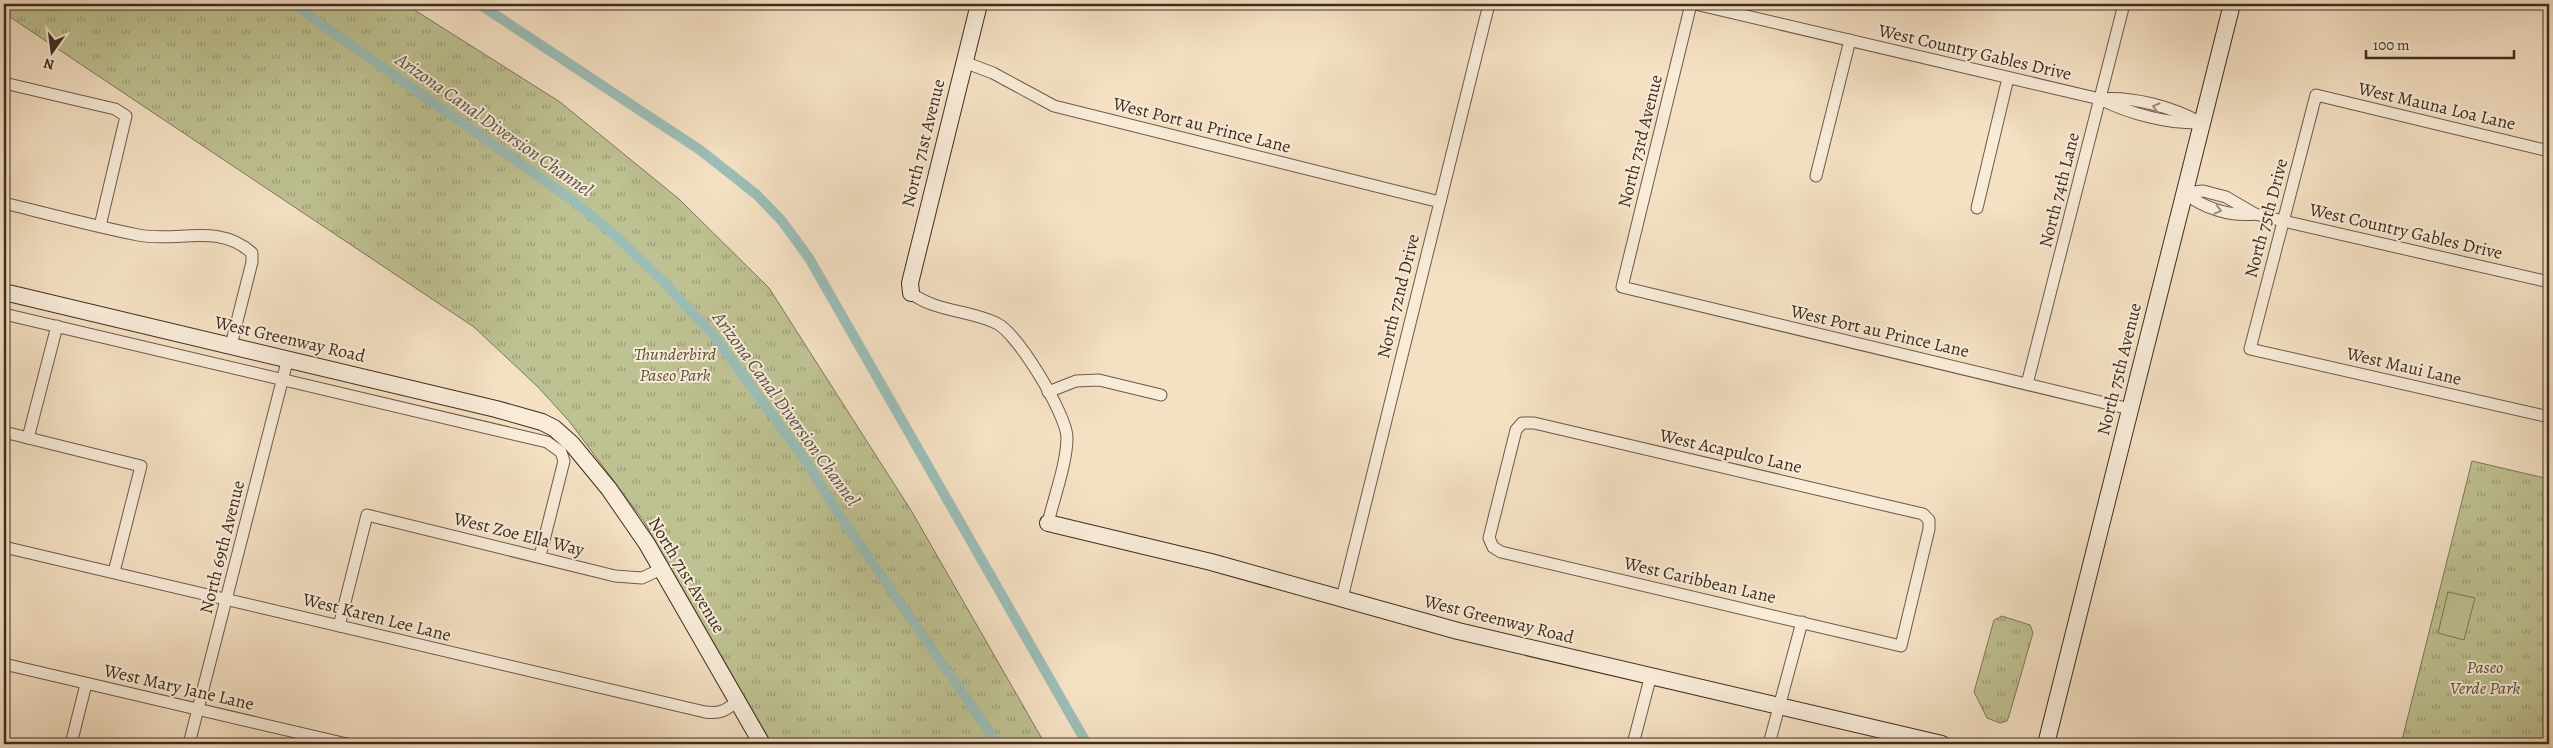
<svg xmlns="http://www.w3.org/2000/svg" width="2553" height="748" font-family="Alegreya,serif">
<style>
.grass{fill:url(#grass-tufts);stroke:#7e7759}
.garden{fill:#bec192;stroke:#7e7759}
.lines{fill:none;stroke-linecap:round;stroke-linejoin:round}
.canal{stroke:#9cbdb6;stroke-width:10}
.street-casing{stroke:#6c5a49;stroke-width:13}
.secondary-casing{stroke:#3e2d20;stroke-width:18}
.street{stroke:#f8ebd8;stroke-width:11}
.secondary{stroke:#f8ebd8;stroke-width:16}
.oneway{stroke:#9b8c7c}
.labels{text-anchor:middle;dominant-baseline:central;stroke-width:4;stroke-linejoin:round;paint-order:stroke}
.street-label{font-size:18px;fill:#3e2d20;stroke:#f8ebd8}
.park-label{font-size:18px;font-style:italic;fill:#5e523c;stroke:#f8ebd8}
.water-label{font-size:19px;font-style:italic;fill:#565146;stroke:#f8ebd8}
</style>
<defs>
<pattern id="grass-tufts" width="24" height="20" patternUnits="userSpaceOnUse" patternTransform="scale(1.25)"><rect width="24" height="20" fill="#bec192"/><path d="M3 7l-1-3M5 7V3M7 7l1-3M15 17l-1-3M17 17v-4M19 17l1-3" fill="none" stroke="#9c9d77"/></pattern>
</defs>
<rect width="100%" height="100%" fill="#f4e0c3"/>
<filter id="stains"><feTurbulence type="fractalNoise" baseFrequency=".004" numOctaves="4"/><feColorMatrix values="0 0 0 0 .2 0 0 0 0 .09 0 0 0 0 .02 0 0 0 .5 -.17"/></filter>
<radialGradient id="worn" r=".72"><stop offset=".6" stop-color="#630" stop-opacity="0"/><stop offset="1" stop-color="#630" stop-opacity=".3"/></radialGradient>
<g class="grass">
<polygon points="4,4 405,4 560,102 679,199 769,288 912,512 1045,744 772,744 643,520 569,421 538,387 474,327 4,13"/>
<polygon points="2472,461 2549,479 2549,744 2401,744"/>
<polygon points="2002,616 2030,625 2033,633 2009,716 2007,721 2000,723 1987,718 1974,692 1994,620"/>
</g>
<polygon class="garden" points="2448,592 2475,598 2464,640 2438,633"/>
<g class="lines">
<g class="canal">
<polyline points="296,4 318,22 575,202 618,238 662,280 714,336 806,461 842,519 998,744"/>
<polyline points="479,4 700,150 728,172 757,195 782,221 809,258 1087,744"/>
</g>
<defs>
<g id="street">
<polyline points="1691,4 1622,287 2130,409"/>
<path d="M1695 4 2100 99C2130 114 2168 124 2202 123"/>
<polyline points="964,62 993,73 1054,106 1440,202"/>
<polyline points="4,83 115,109 126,116 100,226"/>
<path d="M2100 99C2132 96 2173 107 2201 123"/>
<polyline points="2549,151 2316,95 2250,349 2549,417"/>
<polyline points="1816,176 1850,40"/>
<polyline points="2184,193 2203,191 2226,197 2255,214 2283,221 2549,282"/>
<path d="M2184 193C2204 208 2230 217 2255 214"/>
<path d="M4 203C48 214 93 226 138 235 178 243 218 222 252 253V262L231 345"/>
<polyline points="1977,208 2008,78"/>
<path d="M911 293C936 312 969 310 996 323 1018 333 1066 414 1067 437 1067 463 1054 497 1048 523"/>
<polyline points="4,314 547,442 561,452 564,461 540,556"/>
<polyline points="2027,384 2124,4"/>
<polyline points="1048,392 1076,381 1099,380 1161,395"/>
<polygon points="1522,423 1534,423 1923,514 1929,520 1929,529 1901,646 1501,552 1493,547 1489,538 1516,430"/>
<polyline points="4,432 141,466 114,572"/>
<polyline points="28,438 57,326"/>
<path d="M4 547 705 712C720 714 726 711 738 700"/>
<polyline points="1342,598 1489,4"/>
<polyline points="339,626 367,515 615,576 642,578 661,569"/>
<polyline points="4,664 347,744"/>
<polyline points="71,744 86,684"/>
<polyline points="189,744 288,358"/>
<polyline points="1633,744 1651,675"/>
<polyline points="1769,744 1802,622"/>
</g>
<g id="secondary">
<polyline points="4,292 496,409 542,422 554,428 572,444 609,489 647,544 762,744"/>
<polyline points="911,293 910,283 979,4"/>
<polyline points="1048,523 1211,562 1458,631 1942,744"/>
<polyline points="2046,744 2232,4"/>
</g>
</defs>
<use href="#street" class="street-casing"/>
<use href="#secondary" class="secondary-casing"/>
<use href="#street" class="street"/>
<use href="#secondary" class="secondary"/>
</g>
<defs><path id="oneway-chevron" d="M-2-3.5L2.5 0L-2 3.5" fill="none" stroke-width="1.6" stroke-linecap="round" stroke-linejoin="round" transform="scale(1.25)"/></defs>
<g class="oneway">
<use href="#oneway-chevron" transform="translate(2156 107) rotate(-166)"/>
<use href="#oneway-chevron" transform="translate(2218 210) rotate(15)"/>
</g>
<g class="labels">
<g class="street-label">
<text transform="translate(1975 52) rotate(13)">West Country Gables Drive</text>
<text transform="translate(2437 106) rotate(13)">West Mauna Loa Lane</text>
<text transform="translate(1202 125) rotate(14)">West Port au Prince Lane</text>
<text transform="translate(1640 141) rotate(-76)">North 73rd Avenue</text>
<text transform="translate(923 143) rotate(-76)">North 71st Avenue</text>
<text transform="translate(2059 190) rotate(-76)">North 74th Lane</text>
<text transform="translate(2266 218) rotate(-75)">North 75th Drive</text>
<text transform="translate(2406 231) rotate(13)">West Country Gables Drive</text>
<text transform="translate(1398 296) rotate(-76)">North 72nd Drive</text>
<text transform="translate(1880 331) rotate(13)">West Port au Prince Lane</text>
<text transform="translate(290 339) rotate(13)">West Greenway Road</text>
<text transform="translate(2404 366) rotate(13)">West Maui Lane</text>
<text transform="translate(2119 369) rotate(-76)">North 75th Avenue</text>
<text transform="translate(1731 451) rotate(13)">West Acapulco Lane</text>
<text transform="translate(519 534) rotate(14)">West Zoe Ella Way</text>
<text transform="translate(222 547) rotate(-76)">North 69th Avenue</text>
<text transform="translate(687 575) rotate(59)">North 71st Avenue</text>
<text transform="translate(1700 580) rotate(13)">West Caribbean Lane</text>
<text transform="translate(377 617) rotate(14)">West Karen Lee Lane</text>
<text transform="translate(1499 619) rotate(14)">West Greenway Road</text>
<text transform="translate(179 687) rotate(13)">West Mary Jane Lane</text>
</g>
<g class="park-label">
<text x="675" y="354">Thunderbird<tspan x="675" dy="21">Paseo Park</tspan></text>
<text x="2485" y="667">Paseo<tspan x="2485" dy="21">Verde Park</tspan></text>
</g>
<g class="water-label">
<text transform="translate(494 125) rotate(35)">Arizona Canal Diversion Channel</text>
<text transform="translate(786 409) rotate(54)">Arizona Canal Diversion Channel</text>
</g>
</g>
<rect width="2553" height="748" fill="none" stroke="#f4e0c3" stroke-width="20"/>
<rect x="5" y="5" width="2543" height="738" fill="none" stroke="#3e2d20" stroke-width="2.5"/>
<rect x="10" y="10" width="2533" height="728" fill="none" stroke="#3e2d20"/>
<g transform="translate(52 52) rotate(194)" stroke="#f8ebd8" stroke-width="4" paint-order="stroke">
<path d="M0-4L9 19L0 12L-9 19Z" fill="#3e2d20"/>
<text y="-8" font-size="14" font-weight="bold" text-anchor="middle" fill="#3e2d20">N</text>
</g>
<path d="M2366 50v8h148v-8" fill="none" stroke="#3e2d20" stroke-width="2.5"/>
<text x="2373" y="50" font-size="15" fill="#3e2d20" stroke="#f8ebd8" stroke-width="4" paint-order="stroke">100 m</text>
<rect width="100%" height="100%" filter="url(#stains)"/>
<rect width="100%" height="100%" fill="url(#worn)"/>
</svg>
